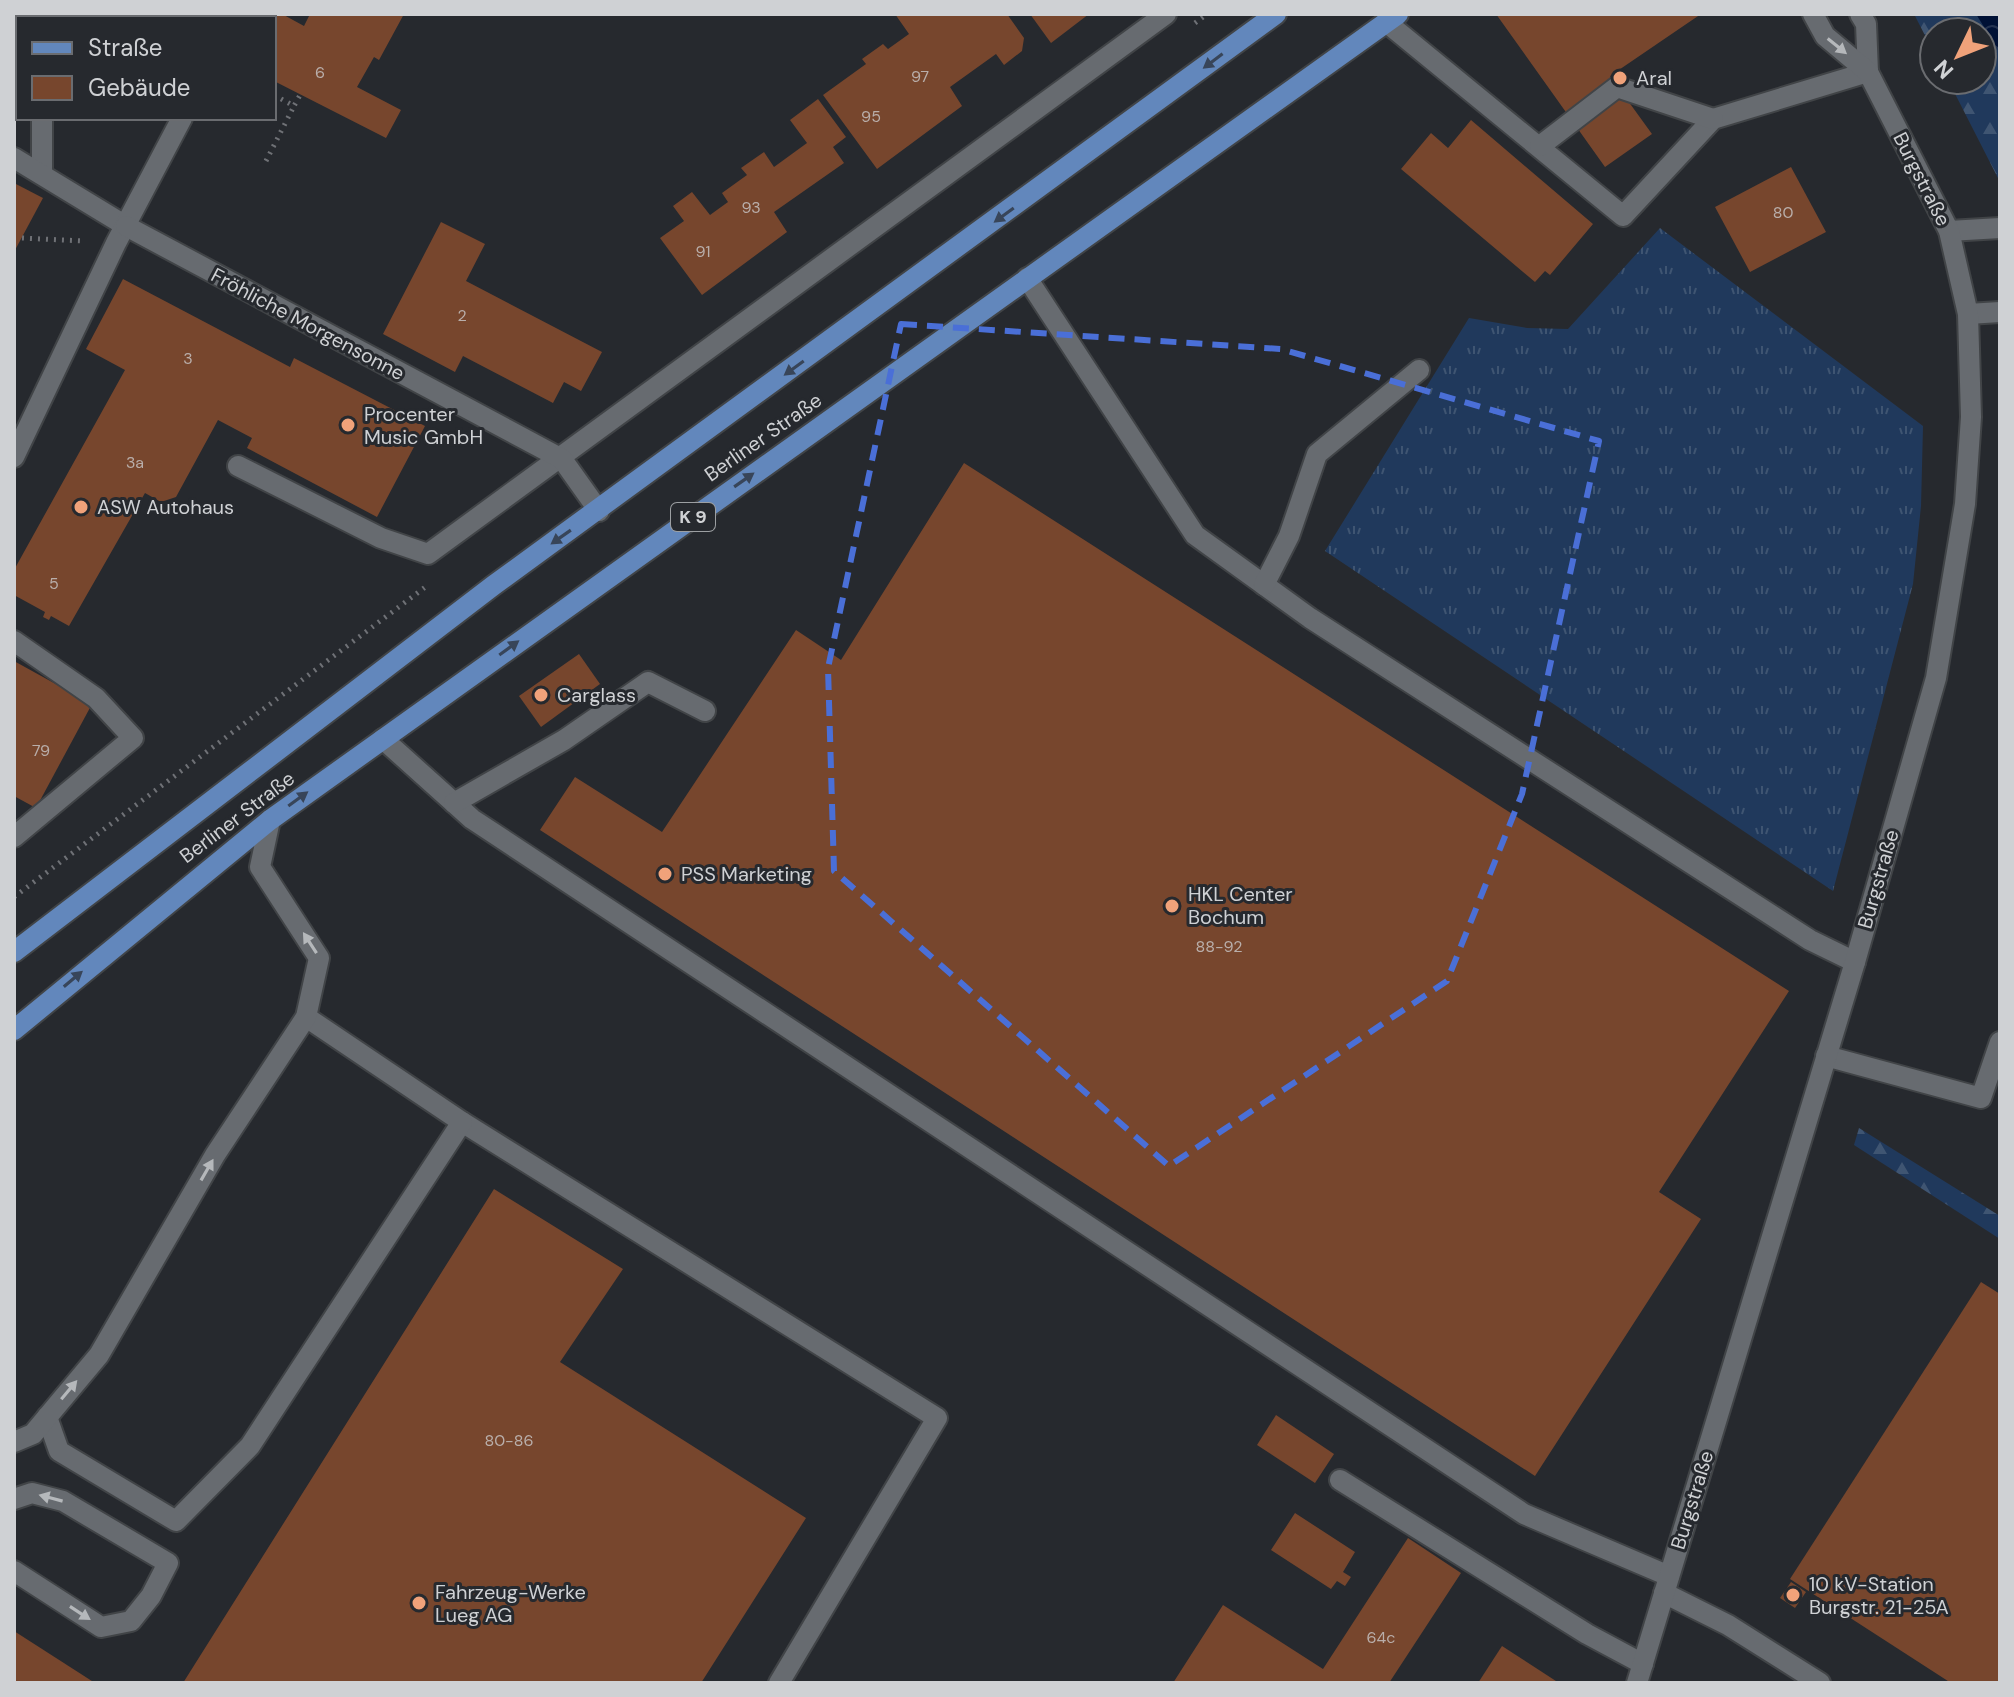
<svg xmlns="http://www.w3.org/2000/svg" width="2014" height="1697" font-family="'DM Sans',sans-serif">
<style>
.grass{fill:url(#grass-tufts)}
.forest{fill:url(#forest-firs)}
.water{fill:url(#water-waves)}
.building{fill:#77462d}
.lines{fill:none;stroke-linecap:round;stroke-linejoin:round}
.lane-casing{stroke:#414447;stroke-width:24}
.street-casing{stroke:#414447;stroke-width:24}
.primary-casing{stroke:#414447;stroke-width:24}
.path{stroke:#6f7176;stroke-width:5;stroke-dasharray:2 6;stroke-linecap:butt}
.lane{stroke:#676b70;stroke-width:20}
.street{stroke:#676b70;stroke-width:20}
.primary{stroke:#6287bc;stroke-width:20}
.oneway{fill:#b5b8bb}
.oneway2{fill:#384559}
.marked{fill:none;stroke:#4a6fd7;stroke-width:6;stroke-dasharray:16 10;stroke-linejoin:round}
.poi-dot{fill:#f0a27a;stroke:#26292e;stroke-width:3}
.labels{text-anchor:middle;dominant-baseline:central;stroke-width:6;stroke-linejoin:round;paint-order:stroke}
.number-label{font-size:16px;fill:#b9aeaa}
.shield{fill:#26292e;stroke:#9c9fa2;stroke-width:2}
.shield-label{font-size:18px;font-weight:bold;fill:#cfd1d4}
.poi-label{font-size:20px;fill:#cfd1d4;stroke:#26292e;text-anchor:start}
.street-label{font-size:20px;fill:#cfd1d4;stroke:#26292e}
</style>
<defs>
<pattern id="grass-tufts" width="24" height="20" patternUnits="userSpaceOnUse" patternTransform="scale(2)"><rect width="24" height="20" fill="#20395c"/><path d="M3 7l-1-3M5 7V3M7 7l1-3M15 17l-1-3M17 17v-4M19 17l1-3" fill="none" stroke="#3f5572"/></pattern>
<pattern id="forest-firs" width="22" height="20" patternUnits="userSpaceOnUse" patternTransform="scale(2)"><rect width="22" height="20" fill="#20395c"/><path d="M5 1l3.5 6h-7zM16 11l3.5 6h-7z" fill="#3f5572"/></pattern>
<pattern id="water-waves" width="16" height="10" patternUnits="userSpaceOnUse" patternTransform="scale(2)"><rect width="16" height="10" fill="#001135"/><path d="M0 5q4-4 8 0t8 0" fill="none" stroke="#243351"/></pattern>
</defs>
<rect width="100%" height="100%" fill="#26292e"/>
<polygon class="grass" points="1660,228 1923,426 1921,506 1913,584 1833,891 1325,551 1469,318 1527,328 1568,329"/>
<g class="forest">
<polygon points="1914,14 2000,14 2000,182 1948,80 1982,80 1982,32 1934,32 1934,53"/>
<polygon points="1859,1128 2000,1216 2000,1239 1854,1145"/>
</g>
<polygon class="water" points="1976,14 2000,14 2000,53"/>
<g class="building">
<polygon points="267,14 282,14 304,26 310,14 404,14 379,60 374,57 357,87 401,110 386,138 274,81 274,18 264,18"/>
<polygon points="895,14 1007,14 1024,38 1022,51 1004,65 996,54 950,87 962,106 877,169 823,95 866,64 862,59 883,44 888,49 909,34"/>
<polygon points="1030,14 1089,14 1051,43"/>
<polygon points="1496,14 1701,14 1610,76 1652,134 1605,167"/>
<polygon points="818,99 846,137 833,147 844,163 774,212 787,232 702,295 660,238 684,221 673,206 692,192 710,215 728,202 722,193 747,175 741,168 764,152 774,167 807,143 790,120"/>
<polygon points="1471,120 1593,224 1550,275 1545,271 1535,282 1401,169 1431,133 1448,148"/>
<polygon points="1791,167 1826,232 1750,272 1715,207"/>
<polygon points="14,183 43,198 14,252"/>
<polygon points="441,222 485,244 466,281 602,352 581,391 564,382 553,403 463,356 455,372 383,334"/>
<polygon points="123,279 290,367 294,358 425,426 377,517 247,448 252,438 218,420 176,497 161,502 145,493 69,626 51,616 49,620 43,617 45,612 14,595 14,570 125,370 86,349"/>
<polygon points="964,463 1789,991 1659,1192 1701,1219 1535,1476 540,830 575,777 662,832 796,630 841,660"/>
<polygon points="579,654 600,684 541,727 519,696"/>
<polygon points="14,661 92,704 36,808 14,796"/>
<polygon points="494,1189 623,1269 560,1362 806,1518 701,1683 183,1683"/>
<polygon points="1981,1282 2000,1294 2000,1683 1951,1683 1790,1579"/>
<polygon points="1276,1415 1334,1454 1315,1483 1257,1445"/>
<polygon points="1295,1513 1355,1552 1343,1572 1351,1577 1345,1586 1337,1581 1331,1589 1271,1550"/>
<polygon points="1408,1538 1461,1573 1389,1683 1173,1683 1223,1605 1323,1669"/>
<polygon points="1791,1582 1806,1592 1795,1608 1780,1598"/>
<polygon points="14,1631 95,1683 14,1683"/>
<polygon points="1502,1646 1559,1683 1478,1683"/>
</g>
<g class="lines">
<defs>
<g id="lane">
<polyline points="40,14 40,18"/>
<polyline points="233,18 235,14"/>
<polyline points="1386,22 1623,216 1713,119 1868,72"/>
<polyline points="42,118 42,173"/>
<polyline points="1540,146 1617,87 1713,119"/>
<polyline points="14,158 126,226"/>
<polyline points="1027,278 1195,535 1310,618 1810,940 1855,962"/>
<polyline points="1968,314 2000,312"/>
<polyline points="14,457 116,243 182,118"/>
<polyline points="238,466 381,538 428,554 1166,14"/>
<polyline points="1264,585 1289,536 1317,454 1419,370"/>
<polyline points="14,641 96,698 133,738 14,837"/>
<polyline points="383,739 472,819 1524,1514 1669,1576"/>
<polyline points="454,803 564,740 648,682 705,711"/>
<polyline points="1826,1056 1981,1098 2000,1042"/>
<polyline points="462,1122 937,1418 779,1683"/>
<polyline points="47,1417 59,1451 176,1521 250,1446 462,1122 306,1017"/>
<polyline points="14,1442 33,1434 99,1355 215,1155 306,1017 319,958 260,867 270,820"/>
<polyline points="1340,1480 1587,1634 1643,1664"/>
<polyline points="14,1499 32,1493 63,1501 168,1563 151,1596 131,1621 101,1627 14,1571"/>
<polyline points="1664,1593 1728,1625 1820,1683"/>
</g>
<g id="street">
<polyline points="1860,14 1866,24 1868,72"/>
<polyline points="126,226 562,459 599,511"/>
<polyline points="1949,231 2000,228"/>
<polyline points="1637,1683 1855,962 1936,678 1965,504 1971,417 1968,314 1949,231 1868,72 1825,36 1813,14"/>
</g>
<g id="primary">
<polyline points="14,952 494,585 1276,14"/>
<polyline points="14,1030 270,820 1398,14"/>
</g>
</defs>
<use href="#lane" class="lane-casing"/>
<use href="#street" class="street-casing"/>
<use href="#primary" class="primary-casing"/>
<g class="path">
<polyline points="163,14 170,18"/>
<polyline points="1195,23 1207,14"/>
<polyline points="274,95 294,106 300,95"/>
<polyline points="266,161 294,106"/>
<polyline points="22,238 83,241"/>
<polyline points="14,897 428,585"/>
</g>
<use href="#lane" class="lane"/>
<use href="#street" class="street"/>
<use href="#primary" class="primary"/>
</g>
<defs><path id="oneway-solid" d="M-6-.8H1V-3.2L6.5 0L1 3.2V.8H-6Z" transform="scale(2)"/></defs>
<g class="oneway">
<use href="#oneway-solid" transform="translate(1837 46) rotate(39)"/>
<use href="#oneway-solid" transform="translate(310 943) rotate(-123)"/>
<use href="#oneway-solid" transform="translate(207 1170) rotate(-60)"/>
<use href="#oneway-solid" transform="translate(69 1390) rotate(-50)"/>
<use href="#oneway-solid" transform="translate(51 1498) rotate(-165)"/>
<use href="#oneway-solid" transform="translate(80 1613) rotate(33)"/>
</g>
<g class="oneway2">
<use href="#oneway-solid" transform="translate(1213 61) rotate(143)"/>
<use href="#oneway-solid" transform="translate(1004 215) rotate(144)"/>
<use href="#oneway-solid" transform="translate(794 368) rotate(144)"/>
<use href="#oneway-solid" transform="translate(744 480) rotate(-35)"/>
<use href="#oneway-solid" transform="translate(561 537) rotate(145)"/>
<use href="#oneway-solid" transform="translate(509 648) rotate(-36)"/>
<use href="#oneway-solid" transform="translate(298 799) rotate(-36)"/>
<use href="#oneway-solid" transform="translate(73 979) rotate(-40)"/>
</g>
<path class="marked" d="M901 324 1281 349 1599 441 1522 794 1447 981 1169 1166 834 871 828 668Z"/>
<g class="poi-dot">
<circle cx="1620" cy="78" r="8"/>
<circle cx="348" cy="425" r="8"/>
<circle cx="81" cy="507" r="8"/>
<circle cx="541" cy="695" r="8"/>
<circle cx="665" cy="874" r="8"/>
<circle cx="1172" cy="906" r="8"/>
<circle cx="1793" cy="1595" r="8"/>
<circle cx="419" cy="1603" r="8"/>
</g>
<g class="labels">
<g class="number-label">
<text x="320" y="72">6</text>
<text x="920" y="76">97</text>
<text x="871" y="116">95</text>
<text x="751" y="207">93</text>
<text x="1783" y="212">80</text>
<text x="703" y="251">91</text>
<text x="462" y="315">2</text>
<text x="188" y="358">3</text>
<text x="135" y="462">3a</text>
<text x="54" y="583">5</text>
<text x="41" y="750">79</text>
<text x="1219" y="946">88-92</text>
<text x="509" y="1440">80-86</text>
<text x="1381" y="1637">64c</text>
</g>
<rect class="shield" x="671" y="503" width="44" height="28" rx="6"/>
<g class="shield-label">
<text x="693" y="517">K 9</text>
</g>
<g class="poi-label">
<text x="1636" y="78">Aral</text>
<text x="364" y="414">Procenter<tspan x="364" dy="23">Music GmbH</tspan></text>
<text x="97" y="507">ASW Autohaus</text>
<text x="557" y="695">Carglass</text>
<text x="681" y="874">PSS Marketing</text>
<text x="1188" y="894">HKL Center<tspan x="1188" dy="23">Bochum</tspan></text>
<text x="1809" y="1584">10 kV-Station<tspan x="1809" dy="23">Burgstr. 21-25A</tspan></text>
<text x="435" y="1592">Fahrzeug-Werke<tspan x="435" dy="23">Lueg AG</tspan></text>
</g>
<g class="street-label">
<text transform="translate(1922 179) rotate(63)">Burgstraße</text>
<text transform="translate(308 324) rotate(28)">Fröhliche Morgensonne</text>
<text transform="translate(763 437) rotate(-35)">Berliner Straße</text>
<text transform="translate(237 817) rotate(-37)">Berliner Straße</text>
<text transform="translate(1878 879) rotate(-74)">Burgstraße</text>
<text transform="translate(1692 1500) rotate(-73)">Burgstraße</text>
</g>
</g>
<rect width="2014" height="1697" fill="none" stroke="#cfd1d4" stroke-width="32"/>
<rect x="16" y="16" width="260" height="104" fill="#26292e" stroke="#6a6c70" stroke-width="2"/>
<rect x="32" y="42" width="40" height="12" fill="#6287bc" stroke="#6a6c70" stroke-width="2"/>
<text x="88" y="56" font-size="24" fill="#cfd1d4">Straße</text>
<rect x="32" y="76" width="40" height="24" fill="#77462d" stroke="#6a6c70" stroke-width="2"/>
<text x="88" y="96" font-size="24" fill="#cfd1d4">Gebäude</text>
<g transform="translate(1958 56) rotate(227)"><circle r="38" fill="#26292e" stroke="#6a6c70" stroke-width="2"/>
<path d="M0-6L14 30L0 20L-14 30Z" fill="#f0a27a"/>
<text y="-12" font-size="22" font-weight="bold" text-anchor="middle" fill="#cfd1d4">N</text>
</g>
</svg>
